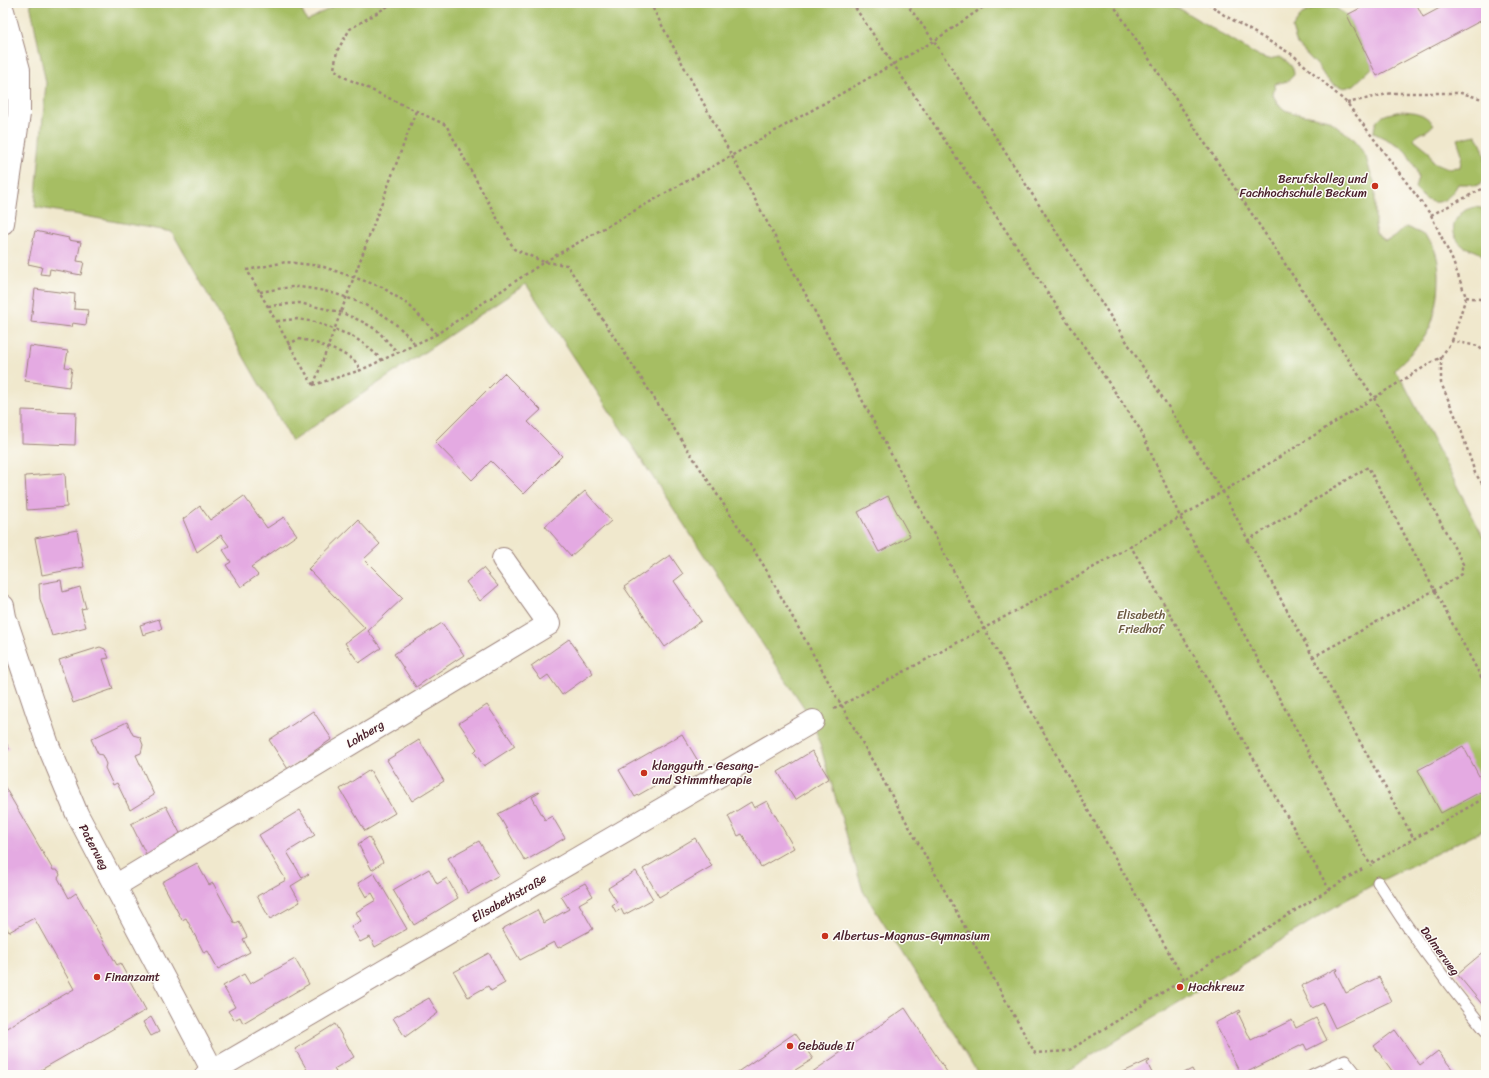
<svg xmlns="http://www.w3.org/2000/svg" width="1489" height="1078" font-family="Sriracha,sans-serif">
<style>
.green{fill:#a6be63;stroke:#786e47}
.building{fill:#e4aae2}
.lines{fill:none;stroke-linecap:round;stroke-linejoin:round}
.service-casing{stroke:#9d847c;stroke-width:13}
.minor-casing{stroke:#9d847c;stroke-width:24}
.tertiary-casing{stroke:#9d847c;stroke-width:24}
.path{stroke:#9d847c;stroke-width:2.5;stroke-dasharray:3 3;stroke-linecap:butt}
.service{stroke:#fff;stroke-width:11}
.minor{stroke:#fff;stroke-width:22}
.tertiary{stroke:#fff;stroke-width:22}
.poi-dot{fill:#c8321e;stroke:#fdfcf7;stroke-width:1.5}
.labels{text-anchor:middle;dominant-baseline:central;stroke-width:3;stroke-linejoin:round;paint-order:stroke}
.poi-label{font-size:12px;fill:#4a1f2b;stroke:#fdfcf7;text-anchor:start}
.park-label{font-size:12px;fill:#6a573f;stroke:#fdfcf7}
.street-label{font-size:12px;fill:#4a1f2b;stroke:#fdfcf7}
</style>
<rect width="100%" height="100%" fill="#fdfcf7"/>
<filter id="ink" filterUnits="userSpaceOnUse"><feTurbulence type="fractalNoise" baseFrequency=".025" numOctaves="2"/><feDisplacementMap in="SourceGraphic" scale="8" xChannelSelector="R" yChannelSelector="G"/><feConvolveMatrix kernelMatrix="1 2 1 2 8 2 1 2 1" color-interpolation-filters="sRGB"/></filter>
<filter id="wash" filterUnits="userSpaceOnUse"><feTurbulence type="fractalNoise" baseFrequency=".012" numOctaves="4" result="noise"/><feDisplacementMap in="SourceGraphic" scale="16" xChannelSelector="R" yChannelSelector="G"/><feGaussianBlur stdDeviation="0.9" result="paint"/><feColorMatrix in="noise" values="0 0 0 0 0 0 0 0 0 0 0 0 0 0 0 0 0 1.4 0 .05"/><feComposite in="paint" operator="in"/></filter>
<g filter="url(#wash)">
<rect width="100%" height="100%" fill="#f0e8cd"/>
<g class="green">
<path d="M30 3H298L307 21 339 3H1167L1182 10 1256 55 1268 59 1280 57C1288 62 1294 66 1294 75L1288 81 1275 84 1273 95 1277 103 1285 110 1294 113 1329 120 1355 140 1366 157 1370 172 1375 184V224L1376 234 1385 241C1396 239 1397 234 1406 227 1413 230 1422 233 1427 238 1446 256 1439 306 1430 327 1423 343 1406 358 1394 370L1402 380 1486 542V829L1378 882 1346 900 1060 1075H979L863 891 813 721 526 284 292 441 172 232 35 207 46 83Z"/>
<polygon points="1320,6 1332,6 1347,15 1373,67 1354,85 1344,88 1333,84 1325,77 1318,66 1297,44 1292,28 1302,14"/>
<path d="M1402 111C1416 112 1423 113 1434 124 1426 134 1421 131 1414 139L1429 151 1433 162 1448 168 1460 167 1462 154 1457 139 1476 135C1486 148 1486 163 1486 180L1476 186 1469 184H1458C1446 206 1430 209 1415 188L1418 178 1416 169 1407 153 1400 146 1374 133C1374 115 1387 114 1402 111Z"/>
<path d="M1475 207 1486 209V278L1484 275C1486 268 1487 260 1481 254 1476 250 1468 249 1463 246 1451 237 1450 221 1463 212 1466 209 1471 208 1475 207Z"/>
</g>
<g id="blocks">
<g class="building">
<polygon points="1370,3 1416,3 1423,17 1449,3 1486,3 1486,18 1377,76 1347,15"/>
<polygon points="35,231 69,238 68,240 81,242 77,261 84,262 81,275 50,269 49,275 40,274 42,267 28,264"/>
<polygon points="35,289 75,294 74,309 88,310 86,325 72,323 71,327 31,322"/>
<polygon points="30,346 68,351 65,367 72,368 69,387 25,381"/>
<polygon points="504,373 541,410 528,422 562,456 524,494 491,461 472,480 435,442"/>
<polygon points="22,410 76,412 75,445 22,443"/>
<polygon points="65,473 67,507 27,510 25,476"/>
<polygon points="585,491 611,521 571,556 545,526"/>
<polygon points="244,496 267,528 284,517 297,535 251,567 258,575 241,587 226,565 231,562 223,550 229,546 221,535 197,552 183,519 200,506 210,520"/>
<polygon points="888,496 910,536 879,552 858,512"/>
<polygon points="358,520 380,544 364,559 403,598 368,631 381,648 359,663 345,643 365,628 308,569"/>
<polygon points="77,530 84,567 42,575 35,538"/>
<polygon points="670,555 683,574 674,581 701,621 665,647 624,587"/>
<polygon points="483,568 498,586 480,601 466,582"/>
<polygon points="61,580 63,592 80,587 86,608 81,609 86,627 52,636 40,599 39,584"/>
<polygon points="159,619 162,629 143,635 140,625"/>
<polygon points="442,623 464,655 416,687 394,654"/>
<polygon points="569,639 593,673 562,695 548,675 541,680 531,666"/>
<polygon points="100,647 105,649 109,658 103,659 113,689 73,703 59,660"/>
<polygon points="487,705 515,746 484,766 474,752 477,749 459,723"/>
<polygon points="313,711 332,739 288,769 269,740"/>
<polygon points="127,722 133,735 140,737 143,745 141,753 136,755 154,795 130,810 117,783 113,785 105,768 106,764 102,755 98,754 91,739"/>
<polygon points="682,734 698,761 635,797 619,770"/>
<polygon points="3,736 9,749 3,751"/>
<polygon points="419,740 444,781 412,801 387,760"/>
<polygon points="1463,746 1486,789 1441,813 1418,770"/>
<polygon points="812,751 829,778 795,800 778,772"/>
<polygon points="370,770 395,813 365,831 340,789"/>
<polygon points="3,784 53,870 56,870 59,872 60,875 58,878 69,898 76,893 117,965 120,963 146,1010 32,1075 3,1075 3,1030 74,989 34,918 9,932 3,921"/>
<polygon points="538,792 539,793 532,797 545,820 552,816 565,838 525,861 498,814"/>
<polygon points="767,801 794,848 761,867 742,834 738,836 728,816 751,802 754,808"/>
<polygon points="166,806 182,837 147,856 131,824"/>
<polygon points="300,810 315,835 287,852 302,877 308,874 309,875 291,886 300,902 270,919 257,896 286,880 259,835"/>
<polygon points="369,837 383,862 372,870 358,844"/>
<polygon points="695,838 712,866 659,897 643,869"/>
<polygon points="479,841 499,875 468,893 448,858"/>
<polygon points="197,863 209,885 213,883 235,924 239,921 247,937 243,939 250,952 218,969 208,951 204,953 186,918 182,920 162,882"/>
<polygon points="429,869 437,884 447,878 458,898 414,925 393,890"/>
<polygon points="636,871 653,899 624,915 621,909 616,912 612,905 617,902 608,888"/>
<polygon points="374,873 407,929 375,947 370,937 360,942 351,927 361,921 356,912 376,900 372,893 366,897 358,883"/>
<polygon points="585,883 593,896 579,904 593,929 558,948 554,942 520,960 502,929 537,910 544,923 569,909 561,896"/>
<polygon points="1486,950 1486,1009 1457,974"/>
<polygon points="489,953 505,983 491,991 488,986 468,997 454,972"/>
<polygon points="295,959 309,984 243,1023 240,1017 234,1020 228,1011 235,1007 223,986 244,974 250,984"/>
<polygon points="1337,968 1338,970 1335,971 1346,993 1379,977 1391,1001 1335,1028 1323,1003 1312,1008 1301,986"/>
<polygon points="429,998 438,1013 405,1037 393,1018"/>
<polygon points="905,1008 949,1075 808,1075"/>
<polygon points="1240,1010 1241,1012 1238,1013 1251,1040 1292,1020 1296,1028 1316,1018 1327,1040 1307,1050 1304,1044 1241,1075 1215,1023"/>
<polygon points="151,1017 159,1032 151,1036 143,1022"/>
<polygon points="335,1024 354,1057 334,1069 337,1074 335,1075 310,1075 295,1049"/>
<polygon points="1395,1030 1420,1065 1438,1051 1457,1075 1395,1075 1374,1046"/>
<polygon points="795,1033 813,1059 792,1072 794,1075 733,1075"/>
<polygon points="1149,1060 1150,1061 1147,1063 1153,1075 1117,1075"/>
<polygon points="1192,1069 1195,1075 1180,1075"/>
</g>
</g>
</g>
<g filter="url(#ink)">
<use href="#blocks" fill-opacity="0" stroke="#9d847c" stroke-width="1"/>
<g class="lines">
<defs>
<g id="service">
<path d="M1378 882C1411 934 1447 984 1486 1031"/>
<polyline points="1312,1075 1345,1060 1357,1075"/>
</g>
<g id="minor">
<polyline points="115,886 549,624 503,559"/>
<polyline points="206,1075 813,721"/>
</g>
<g id="tertiary">
<polyline points="3,11 19,70 19,114 3,223"/>
<polyline points="3,606 5,617 48,745 77,814 215,1075"/>
</g>
</defs>
<use href="#service" class="service-casing"/>
<use href="#minor" class="minor-casing"/>
<use href="#tertiary" class="tertiary-casing"/>
<g class="path">
<polyline points="393,3 350,29 337,51 334,69 344,77 446,125 514,249 544,262 567,265 764,566 1035,1053 1068,1051 1364,868"/>
<polyline points="650,3 984,628 1184,979"/>
<polyline points="852,3 1140,429 1180,517 1371,866"/>
<polyline points="906,3 934,41 1223,492 1248,540 1368,467 1486,686"/>
<polyline points="1112,3 1374,398 1463,564 1461,574 1453,580 1313,657"/>
<polyline points="1208,3 1224,15 1293,55 1347,103 1431,215 1452,259 1466,297 1452,341"/>
<polyline points="1347,103 1392,93 1461,93 1486,100"/>
<polyline points="1431,215 1486,187"/>
<path d="M260 292C272 290 285 287 297 287 328 289 364 301 389 319 399 326 408 336 416 345"/>
<polyline points="1466,297 1486,300"/>
<polyline points="268,306 299,303 340,312 361,321 377,330 398,353"/>
<polyline points="277,321 297,319 315,322 352,336 367,346 382,360"/>
<polyline points="288,345 298,339 310,341 340,352 354,360 361,370"/>
<polyline points="1441,357 1452,341 1478,346 1486,354"/>
<polyline points="314,384 416,111"/>
<polyline points="313,385 361,370 437,334 544,262 934,41 989,3"/>
<path d="M313 385C290 347 269 308 247 270L286 262 321 266 382 287 410 306 437 334"/>
<polyline points="1248,540 1414,839"/>
<polyline points="1130,545 1329,889"/>
<path d="M834 709C965 639 1095 569 1222 492 1296 448 1367 401 1441 357V383L1460 427 1475 473 1486 489"/>
<polyline points="1372,863 1486,797"/>
</g>
<use href="#service" class="service"/>
<use href="#minor" class="minor"/>
<use href="#tertiary" class="tertiary"/>
</g>
</g>
<g class="poi-dot">
<circle cx="1375" cy="186" r="4"/>
<circle cx="644" cy="773" r="4"/>
<circle cx="825" cy="936" r="4"/>
<circle cx="97" cy="977" r="4"/>
<circle cx="1180" cy="987" r="4"/>
<circle cx="790" cy="1046" r="4"/>
</g>
<g class="labels">
<g class="poi-label">
<text x="1367" y="179" text-anchor="end">Berufskolleg und<tspan x="1367" dy="14">Fachhochschule Beckum</tspan></text>
<text x="652" y="766">klangguth - Gesang-<tspan x="652" dy="14">und Stimmtherapie</tspan></text>
<text x="833" y="936">Albertus-Magnus-Gymnasium</text>
<text x="105" y="977">Finanzamt</text>
<text x="1188" y="987">Hochkreuz</text>
<text x="798" y="1046">Gebäude II</text>
</g>
<g class="park-label">
<text x="1141" y="615">Elisabeth<tspan x="1141" dy="14">Friedhof</tspan></text>
</g>
<g class="street-label">
<text transform="translate(365 734) rotate(-31)">Lohberg</text>
<text transform="translate(94 847) rotate(62)">Paterweg</text>
<text transform="translate(509 898) rotate(-30)">Elisabethstraße</text>
<text transform="translate(1440 951) rotate(54)">Dalmerweg</text>
</g>
</g>
<rect width="1489" height="1078" fill="none" stroke="#fdfcf7" stroke-width="16"/>
</svg>
